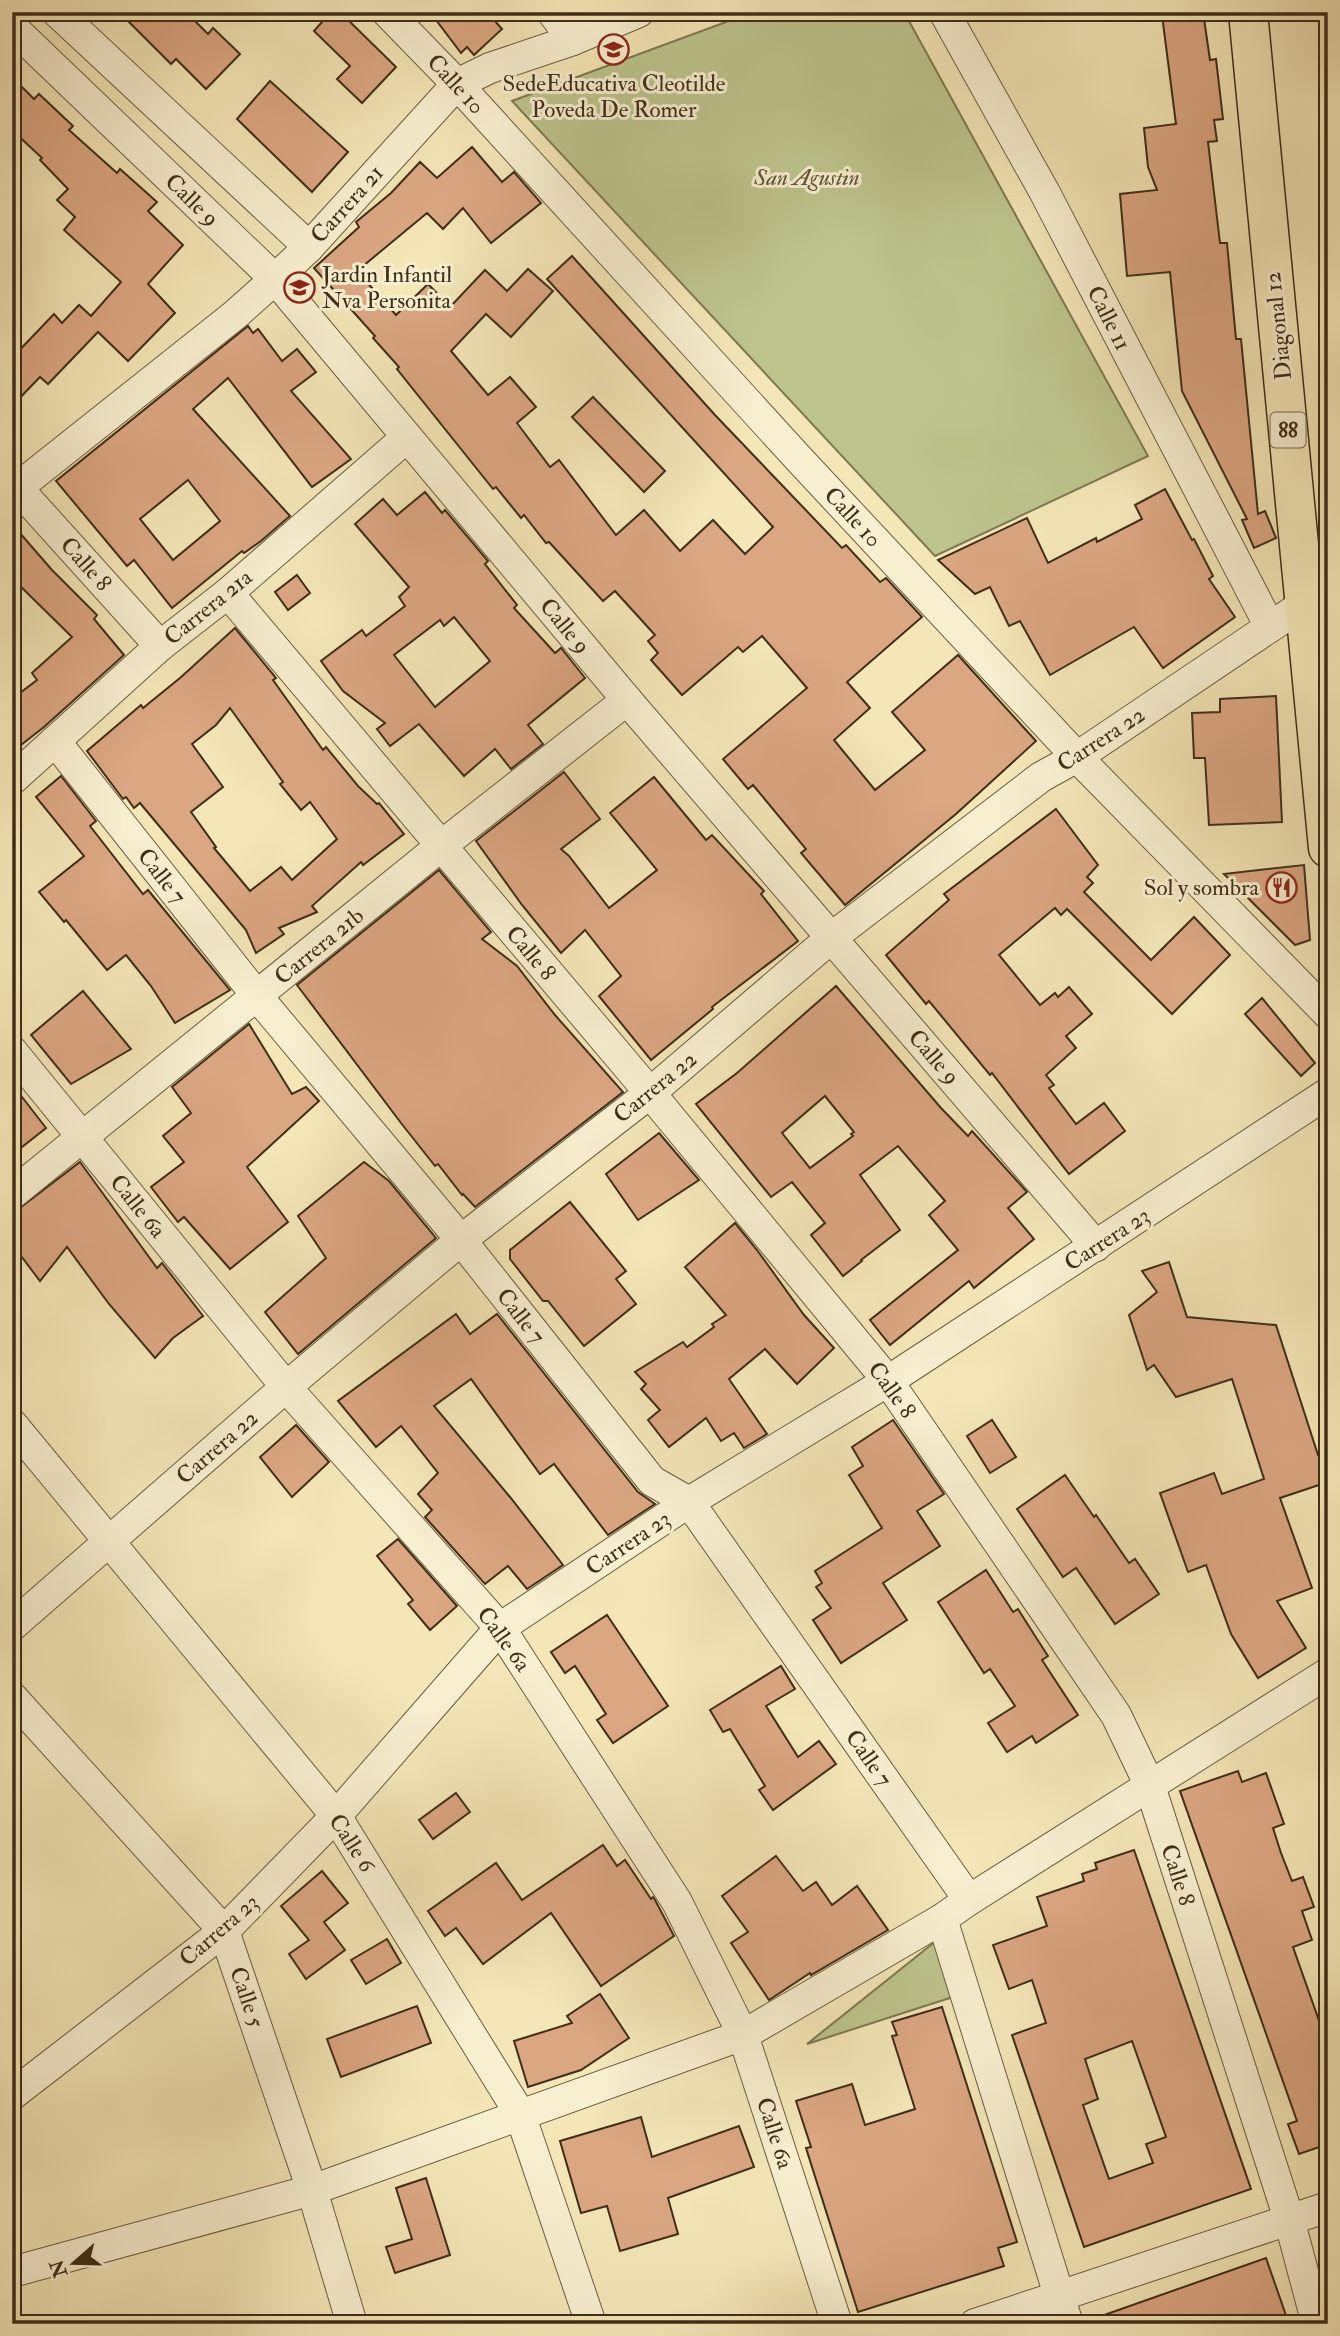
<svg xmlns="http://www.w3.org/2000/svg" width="1340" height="2336" font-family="'IM FELL Double Pica',serif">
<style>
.green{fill:#bdc48d;stroke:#7e7952;stroke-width:2}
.building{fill:#dba682;stroke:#3f2e18;stroke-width:2;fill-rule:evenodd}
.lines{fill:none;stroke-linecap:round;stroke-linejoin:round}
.minor-casing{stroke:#6c5c40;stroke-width:32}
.highway-casing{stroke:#3f2e18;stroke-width:41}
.minor{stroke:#f8efd0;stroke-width:30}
.highway{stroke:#f4e6b7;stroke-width:38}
.labels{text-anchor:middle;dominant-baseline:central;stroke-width:6;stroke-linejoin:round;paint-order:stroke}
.shield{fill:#f8efd0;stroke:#76684f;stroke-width:2}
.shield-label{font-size:21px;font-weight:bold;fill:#3f2e18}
.poi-label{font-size:23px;fill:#3f2e18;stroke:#f8efd0}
.street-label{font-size:23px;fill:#3f2e18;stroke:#f8efd0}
.park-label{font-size:23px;font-style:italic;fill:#5e5435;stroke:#f8efd0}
</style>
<rect width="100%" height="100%" fill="#f4e6b7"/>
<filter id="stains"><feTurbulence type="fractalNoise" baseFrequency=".00286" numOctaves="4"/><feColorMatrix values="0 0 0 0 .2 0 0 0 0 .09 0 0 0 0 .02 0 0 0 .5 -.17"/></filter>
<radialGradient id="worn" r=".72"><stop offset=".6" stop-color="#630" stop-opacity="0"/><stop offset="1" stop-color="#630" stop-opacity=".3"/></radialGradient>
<g class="green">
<polygon points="753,12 904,12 1148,456 935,556 512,101"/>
<polygon points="941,1937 959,1995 807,2044"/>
</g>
<g class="building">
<polygon points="119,12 186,12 208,34 213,28 240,54 206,89 176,59 171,64"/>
<polygon points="331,12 340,12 396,67 362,103 337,79 350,66 314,31"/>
<polygon points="430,12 487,12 502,29 474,55 467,47 461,53"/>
<polygon points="1167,12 1203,12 1210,60 1216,59 1223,119 1214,120 1217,141 1208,142 1220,243 1227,243 1236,339 1241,339 1258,514 1265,511 1276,538 1254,548 1242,520 1247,519 1182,391 1170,272 1127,276 1120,194 1157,190 1148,167 1144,128 1176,124 1162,15 1167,14"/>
<polygon points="12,77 34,99 39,94 73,126 69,130 117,173 120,169 157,202 148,211 183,245 148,284 175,313 128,361 98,332 48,384 40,377 12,406 12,358 54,314 62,323 79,305 91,316 121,282 64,230 75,217 57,200 68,189 40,160 42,158 12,130"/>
<polygon points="270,81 348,152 312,192 237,119"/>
<polygon points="472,147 502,182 514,172 541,203 491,243 463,208 443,229 427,213 357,271 396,315 428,284 450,307 485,270 507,291 528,269 553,291 511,337 486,314 451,351 488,395 510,377 536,407 517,423 550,467 559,460 616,535 644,510 680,551 713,520 745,554 773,527 547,279 572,256 715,415 842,548 846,545 880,582 886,578 922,617 847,682 870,708 834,740 875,790 925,750 892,712 958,655 1036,741 956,814 845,905 801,853 806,849 753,785 748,789 723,759 807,688 762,636 743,652 738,647 682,695 651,660 658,653 648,641 655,635 615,591 603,601 549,542 546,543 524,515 521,518 496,487 493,489 397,369 399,367 373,338 375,336 314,268 359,227 356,222 391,193 420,162 437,178"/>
<path d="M248 326 253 333 258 329 282 361 297 349 316 372 291 391 351 459 312 487 228 378 193 409 290 516 261 541 244 553 242 551 172 608 134 560 127 566 56 481ZM188 480 220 521 173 560 140 519Z"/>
<polygon points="593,397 665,471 644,492 572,417"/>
<polygon points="1165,489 1192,540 1194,539 1213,576 1209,579 1235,617 1163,668 1134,627 1050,675 1020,621 1009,626 990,587 975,594 938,560 1027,518 1048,563 1096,538 1097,542 1142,519 1135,505"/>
<path d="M425 492 442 513 445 510 488 561 485 564 517 605 514 608 555 653 561 648 585 678 528 725 543 744 511 769 495 749 464 776 419 724 390 746 377 729 385 723 343 691 321 661 362 630 366 636 405 606 399 597 409 587 355 524 383 499 397 515ZM454 617 490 661 435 707 394 655 440 620 444 626Z"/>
<polygon points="12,524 52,570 97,615 94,619 124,655 44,727 12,752 12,699 37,680 32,673 72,637 12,578"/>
<polygon points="297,575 310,593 288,610 275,592"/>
<path d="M235 628 276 678 273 680 323 750 326 747 358 786 377 804 379 803 404 834 363 865 361 862 312 906 317 912 279 928 284 934 256 953 246 930 140 803 134 808 126 797 123 799 87 751 141 705 143 708 180 678ZM230 708 283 782 280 784 301 810 310 802 337 839 292 880 281 867 250 891 214 848 216 847 191 812 223 787 192 744 216 725Z"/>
<polygon points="1276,696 1282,822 1209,825 1205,758 1194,758 1192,713 1220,712 1220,699"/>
<polygon points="564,772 600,819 561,849 569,856 609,908 657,870 610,813 654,777 706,840 712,835 764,891 761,894 798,941 712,1007 713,1009 651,1060 599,996 621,976 585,930 561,953 522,905 476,841"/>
<polygon points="61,776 96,821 90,826 143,894 148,890 230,990 175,1023 151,986 126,955 107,970 66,920 64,922 39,892 84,856 36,797"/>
<polygon points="1056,809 1098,865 1087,877 1093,883 1084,892 1151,960 1194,917 1230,955 1172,1014 1067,909 1061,915 1055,908 999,955 1040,1005 1055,993 1058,997 1069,987 1092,1014 1066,1036 1076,1048 1046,1075 1054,1085 1049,1088 1076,1124 1104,1103 1125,1131 1069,1174 992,1073 990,1075 929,1001 926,1004 886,955 949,900 944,894"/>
<polygon points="1304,865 1310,940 1295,945 1224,874"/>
<polygon points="439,870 491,932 482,939 517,966 555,1015 623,1092 475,1207 463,1194 462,1195 438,1164 435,1166 401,1123 297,985"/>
<path d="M836 986 941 1108 968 1136 972 1131 1027 1192 1008 1208 1034 1239 974 1288 969 1281 890 1345 870 1320 958 1250 929 1215 945 1201 898 1146 860 1175 900 1230 861 1260 862 1261 843 1276 811 1235 825 1223 792 1182 771 1197 696 1104 737 1073ZM825 1096 854 1132 851 1134 853 1136 810 1168 782 1133Z"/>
<polygon points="83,991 131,1049 71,1084 31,1035"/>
<polygon points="1262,998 1315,1063 1301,1076 1245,1014"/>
<polygon points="249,1024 292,1094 306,1087 319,1101 247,1167 288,1222 230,1269 184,1217 178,1222 151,1187 184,1162 163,1136 191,1113 172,1087"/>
<polygon points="12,1084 46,1128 12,1155"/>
<polygon points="659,1133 699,1180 638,1220 606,1174"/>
<polygon points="80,1162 157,1268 162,1263 203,1316 173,1338 155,1358 109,1304 67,1247 40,1281 12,1244 12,1214"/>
<polygon points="364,1162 389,1181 436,1238 298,1354 265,1312 326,1258 298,1216"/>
<polygon points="570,1202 626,1271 616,1279 636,1304 584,1346 548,1301 543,1301 510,1259 510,1250"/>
<polygon points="735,1223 757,1250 804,1315 834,1348 797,1384 765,1349 729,1379 767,1434 744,1448 734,1433 721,1441 706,1418 669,1447 648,1420 660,1410 641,1389 646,1384 635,1372 683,1342 687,1347 714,1327 712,1324 726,1315 685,1267"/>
<polygon points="1169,1262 1187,1317 1276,1325 1318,1455 1328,1452 1328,1482 1280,1498 1312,1588 1277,1601 1306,1648 1258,1678 1231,1634 1206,1565 1188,1572 1160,1493 1214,1473 1222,1494 1264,1479 1232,1379 1176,1397 1154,1365 1147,1370 1129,1315 1157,1292 1142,1271"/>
<polygon points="456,1314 470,1334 497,1314 638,1492 655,1504 608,1535 554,1464 540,1474 471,1379 434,1406 510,1497 563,1565 527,1589 508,1566 485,1584 425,1517 432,1510 418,1494 438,1473 401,1426 376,1447 338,1401"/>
<polygon points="893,1420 944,1494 917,1511 940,1546 883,1583 907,1620 841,1663 813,1620 831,1608 816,1587 822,1583 815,1571 882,1528 849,1475 863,1466 852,1447"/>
<polygon points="992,1420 1016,1457 990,1473 967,1436"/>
<polygon points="296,1425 329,1462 292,1497 260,1457"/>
<polygon points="1065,1475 1094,1517 1096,1515 1129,1563 1135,1559 1159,1594 1115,1624 1076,1568 1063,1577 1017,1509"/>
<polygon points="398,1539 457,1606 430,1630 408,1604 413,1600 377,1556"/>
<polygon points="986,1570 1013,1612 1018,1609 1037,1639 1048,1656 1042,1660 1078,1715 1036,1743 1032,1736 1007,1752 988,1723 1015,1706 990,1669 984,1673 938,1602"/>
<polygon points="607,1615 668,1706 613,1743 597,1720 606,1714 575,1666 565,1673 551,1652"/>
<polygon points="781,1666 795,1689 766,1706 798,1757 819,1741 836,1764 773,1810 759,1790 765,1786 730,1729 723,1732 710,1710"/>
<polygon points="1238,1771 1242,1782 1266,1773 1284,1824 1273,1828 1281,1853 1292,1881 1303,1877 1314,1907 1302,1911 1312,1940 1293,1947 1322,2029 1328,2027 1328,2144 1299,2154 1288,2124 1297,2121 1180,1791"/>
<polygon points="456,1793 470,1812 433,1839 419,1820"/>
<polygon points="603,1845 617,1866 625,1860 651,1899 653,1897 655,1900 674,1936 601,1986 551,1913 483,1964 456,1928 445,1936 428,1911 496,1863 522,1900"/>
<path d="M1134 1850 1251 2189 1084 2247 1012 2035 1046 2023 1032 1980 1009 1989 993 1945 1047 1926 1037 1897 1084 1881 1082 1874 1097 1869 1095 1863ZM1132 2041 1166 2137 1146 2144 1153 2163 1109 2179 1083 2105 1098 2099 1085 2059Z"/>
<polygon points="776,1856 803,1891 816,1882 832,1905 857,1886 888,1930 811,1975 810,1973 769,2000 731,1943 748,1932 722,1896"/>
<polygon points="322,1871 348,1903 324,1922 345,1950 306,1979 289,1954 309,1940 281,1906"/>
<polygon points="387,1939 401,1963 366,1984 351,1960"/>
<polygon points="600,1994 629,2038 581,2070 528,2087 514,2041 572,2023 567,2016"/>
<polygon points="417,2006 431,2043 341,2077 327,2039"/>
<polygon points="942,2007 1017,2242 998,2248 1004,2266 858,2312 806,2148 811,2147 796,2101 852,2084 865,2125 915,2109 892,2036 897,2035 892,2022"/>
<polygon points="641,2117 652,2157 739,2126 754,2167 668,2198 678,2234 620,2251 607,2206 581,2213 560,2141"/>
<polygon points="426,2178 450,2255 395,2273 386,2247 412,2239 396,2188"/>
<polygon points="1266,2258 1289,2324 1090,2324 1090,2320"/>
</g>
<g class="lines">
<defs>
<g id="minor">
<polyline points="57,12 309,247"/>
<polyline points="387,12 457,84 799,459 1077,757 1328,1014"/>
<polyline points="552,12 573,40"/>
<polyline points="944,12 1045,193 1270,627"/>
<polyline points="12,27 275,279 627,700 1096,1246"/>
<polyline points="12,482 160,646"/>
<polyline points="12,492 236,314 275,279 309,247 457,84 490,68 573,40 639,12"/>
<polyline points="228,593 650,1093 888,1381 1116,1715 1150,1786 1289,2219 1317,2324"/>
<polyline points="55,741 257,996 461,1240 652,1481 689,1502 969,1900"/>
<polyline points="12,780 160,646 228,593 407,437"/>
<polyline points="12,1051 286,1387 500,1628 677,1902 743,2035 837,2324"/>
<polyline points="12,1194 441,846 627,700"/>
<polyline points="12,1424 336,1816 520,2114 591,2324"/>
<polyline points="12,1626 286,1387 461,1240 650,1093 831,938 1041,777 1077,757 1328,588"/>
<polyline points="12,1697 224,1931 312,2190 352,2324"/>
<polyline points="942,1919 1068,2324"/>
<polyline points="12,2095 224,1931 336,1816 500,1628 689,1502 888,1381 1328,1093"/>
<polyline points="12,2272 312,2190 743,2035 942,1919 969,1900 1328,1673"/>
<polyline points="975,2324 1328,2207"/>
</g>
<polyline id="highway" points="1248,12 1328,848"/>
</defs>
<use href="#minor" class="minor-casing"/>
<use href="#highway" class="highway-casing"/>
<use href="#minor" class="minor"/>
<use href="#highway" class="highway"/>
</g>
<defs>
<symbol id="school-ring" viewBox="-11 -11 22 22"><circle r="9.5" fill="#f8efd0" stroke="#8f2418" stroke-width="1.5"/><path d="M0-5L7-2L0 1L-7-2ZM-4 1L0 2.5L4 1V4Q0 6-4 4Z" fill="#8f2418"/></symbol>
<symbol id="restaurant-ring" viewBox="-11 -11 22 22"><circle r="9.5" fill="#f8efd0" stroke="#8f2418" stroke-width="1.5"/><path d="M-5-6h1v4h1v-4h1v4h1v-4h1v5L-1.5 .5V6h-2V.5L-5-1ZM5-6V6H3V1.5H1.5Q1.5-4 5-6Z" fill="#8f2418"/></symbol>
</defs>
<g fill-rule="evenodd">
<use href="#school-ring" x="596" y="32" width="35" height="35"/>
<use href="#school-ring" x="282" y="270" width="35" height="35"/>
<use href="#restaurant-ring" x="1264" y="870" width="35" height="35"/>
</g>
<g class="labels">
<rect class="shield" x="1270.5" y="412.5" width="35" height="35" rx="5"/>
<g class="shield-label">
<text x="1288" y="430">88</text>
</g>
<g class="poi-label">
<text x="614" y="83">SedeEducativa Cleotilde<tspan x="614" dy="26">Poveda De Romer</tspan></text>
<text x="322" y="274" text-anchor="start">Jardin Infantil<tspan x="322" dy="26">Nva Personita</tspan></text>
<text x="1259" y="887" text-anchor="end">Sol y sombra</text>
</g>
<g class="street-label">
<text transform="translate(456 84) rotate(47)">Calle 10</text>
<text transform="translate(192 200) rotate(44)">Calle 9</text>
<text transform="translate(347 204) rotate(-48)">Carrera 21</text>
<text transform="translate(1109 318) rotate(63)">Calle 11</text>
<text transform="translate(1278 326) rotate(-96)">Diagonal 12</text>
<text transform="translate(853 517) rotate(47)">Calle 10</text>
<text transform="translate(86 564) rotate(48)">Calle 8</text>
<text transform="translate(208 607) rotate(-39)">Carrera 21a</text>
<text transform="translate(565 626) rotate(50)">Calle 9</text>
<text transform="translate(1101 739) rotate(-33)">Carrera 22</text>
<text transform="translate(162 876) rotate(52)">Calle 7</text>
<text transform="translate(319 946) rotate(-39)">Carrera 21b</text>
<text transform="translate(531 953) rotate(50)">Calle 8</text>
<text transform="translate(934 1057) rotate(49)">Calle 9</text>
<text transform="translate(655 1087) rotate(-39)">Carrera 22</text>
<text transform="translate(138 1206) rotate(51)">Calle 6a</text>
<text transform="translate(1107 1239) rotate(-33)">Carrera 23</text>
<text transform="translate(521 1316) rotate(52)">Calle 7</text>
<text transform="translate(892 1390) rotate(54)">Calle 8</text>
<text transform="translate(217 1447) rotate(-41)">Carrera 22</text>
<text transform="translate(628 1543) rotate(-34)">Carrera 23</text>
<text transform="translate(504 1639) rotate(54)">Calle 6a</text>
<text transform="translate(869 1758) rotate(55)">Calle 7</text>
<text transform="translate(352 1843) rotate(57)">Calle 6</text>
<text transform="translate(1178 1875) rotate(72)">Calle 8</text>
<text transform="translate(219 1930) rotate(-41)">Carrera 23</text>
<text transform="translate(247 1997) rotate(71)">Calle 5</text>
<text transform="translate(775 2133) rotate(72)">Calle 6a</text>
</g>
<g class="park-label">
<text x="807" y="177">San Agustin</text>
</g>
</g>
<rect width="1340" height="2336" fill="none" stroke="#f4e6b7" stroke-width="42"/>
<rect x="14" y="14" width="1312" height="2308" fill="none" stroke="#3f2e18" stroke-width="3.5"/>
<rect x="21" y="21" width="1298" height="2294" fill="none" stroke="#3f2e18" stroke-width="2"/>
<g transform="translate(74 2263) rotate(250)" stroke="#f8efd0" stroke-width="5" paint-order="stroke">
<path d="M0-5L12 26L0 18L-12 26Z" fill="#3f2e18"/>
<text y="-10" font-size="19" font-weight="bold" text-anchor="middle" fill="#3f2e18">N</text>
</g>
<rect width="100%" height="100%" filter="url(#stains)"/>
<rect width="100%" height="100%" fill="url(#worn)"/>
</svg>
